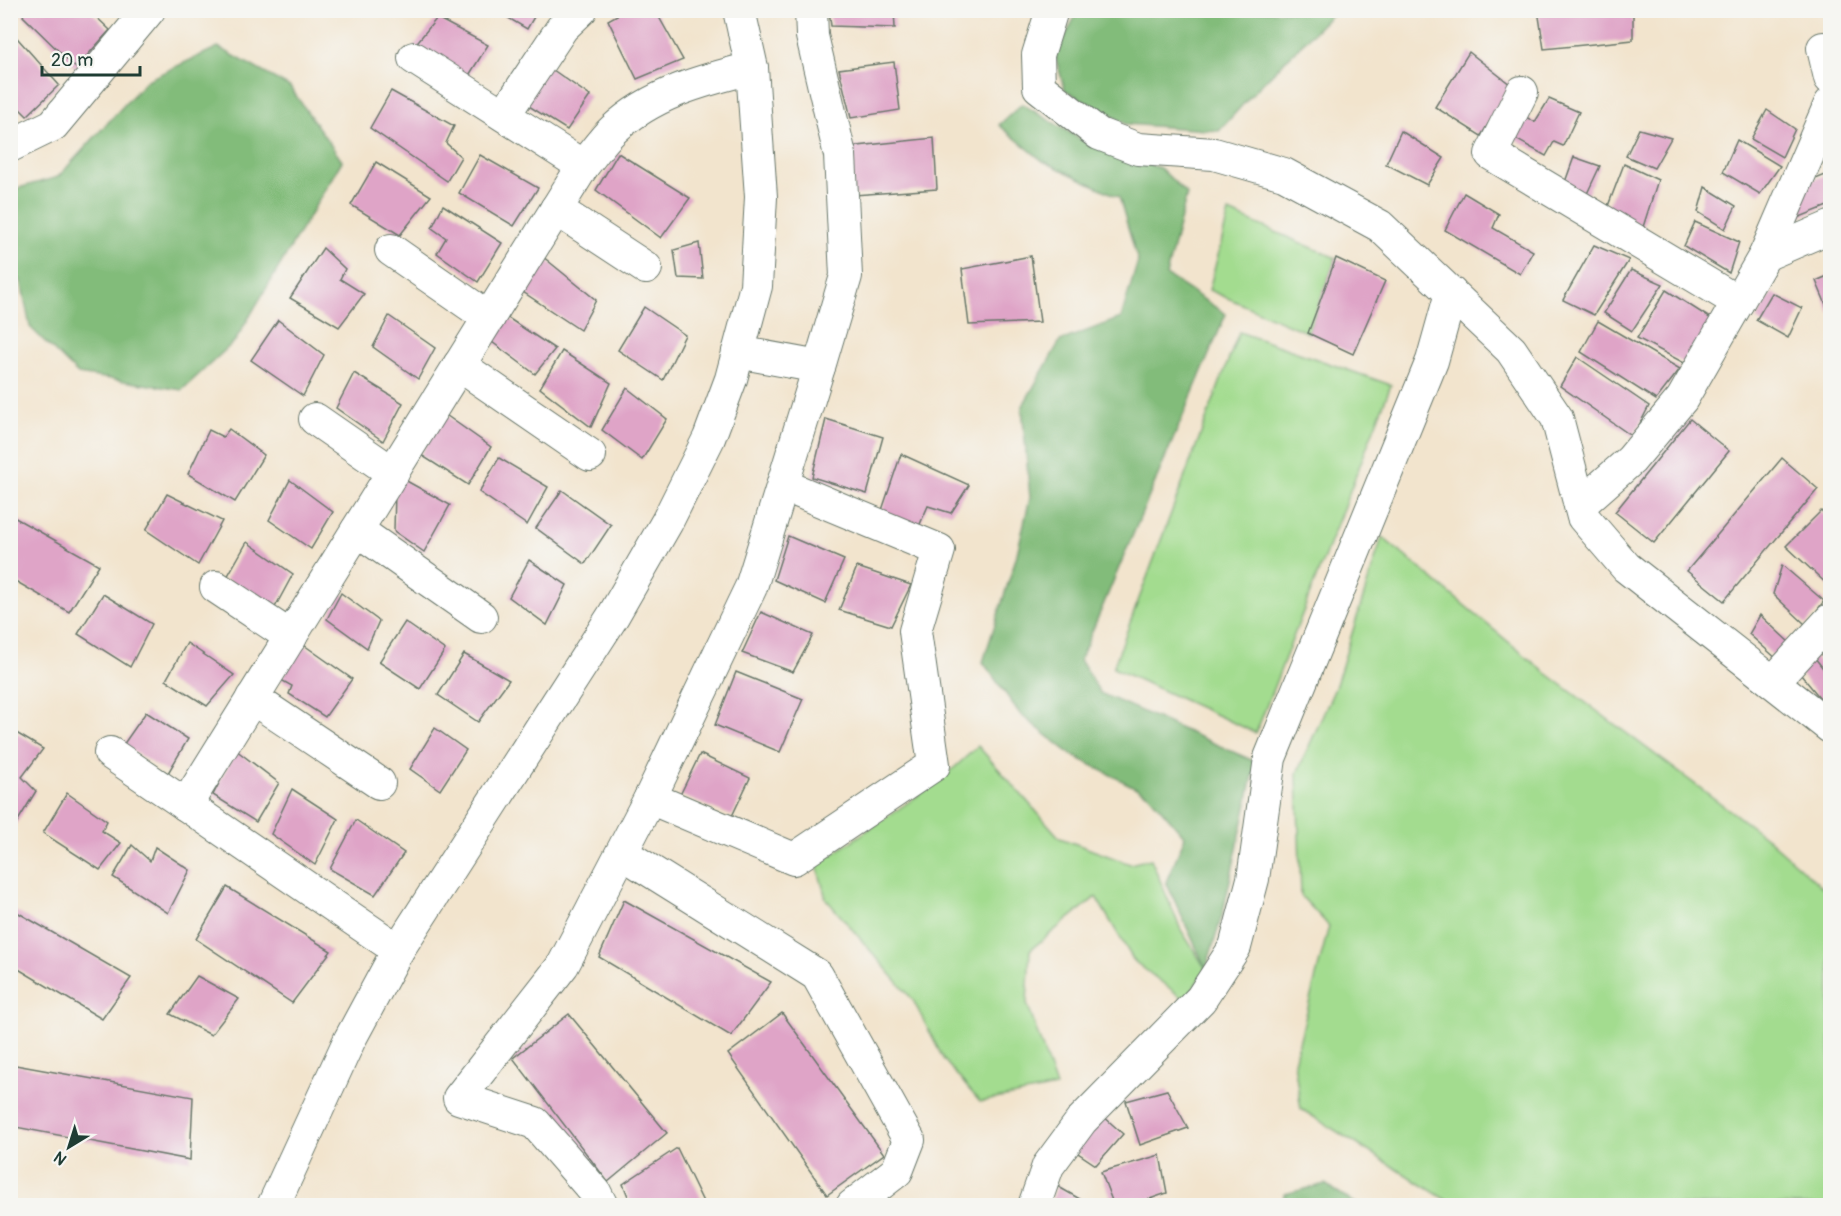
<svg xmlns="http://www.w3.org/2000/svg" width="1841" height="1216" font-family="Pangolin,sans-serif">
<style>
.green{fill:#a3dc8f;stroke:#618c62;stroke-width:1.5}
.forest{fill:#82bc7a;stroke:#507c57;stroke-width:1.5}
.building{fill:#dfa4c7}
.lines{fill:none;stroke-linecap:round;stroke-linejoin:round}
.minor-casing{stroke:#69776a;stroke-width:34}
.minor{stroke:#fff;stroke-width:32}
</style>
<rect width="100%" height="100%" fill="#f6f6f2"/>
<filter id="ink" filterUnits="userSpaceOnUse"><feTurbulence type="fractalNoise" baseFrequency=".0167" numOctaves="2"/><feDisplacementMap in="SourceGraphic" scale="12" xChannelSelector="R" yChannelSelector="G"/><feConvolveMatrix kernelMatrix="1 2 1 2 8 2 1 2 1" color-interpolation-filters="sRGB"/></filter>
<filter id="wash" filterUnits="userSpaceOnUse"><feTurbulence type="fractalNoise" baseFrequency=".008" numOctaves="4" result="noise"/><feDisplacementMap in="SourceGraphic" scale="24" xChannelSelector="R" yChannelSelector="G"/><feGaussianBlur stdDeviation="1.35" result="paint"/><feColorMatrix in="noise" values="0 0 0 0 0 0 0 0 0 0 0 0 0 0 0 0 0 1.4 0 .05"/><feComposite in="paint" operator="in"/></filter>
<g filter="url(#wash)">
<rect width="100%" height="100%" fill="#f2e4cd"/>
<g class="green">
<polygon points="1229,212 1336,258 1308,333 1209,290"/>
<polygon points="1239,332 1391,385 1256,733 1113,668"/>
<polygon points="1382,537 1546,673 1767,838 1830,894 1830,1205 1454,1205 1301,1109 1294,1062 1329,926 1301,896 1297,773 1335,688"/>
<polygon points="978,746 1060,838 1130,864 1151,859 1181,930 1206,969 1185,1000 1134,961 1096,897 1030,950 1027,1003 1056,1087 980,1102 944,1060 913,1000 826,899 817,865 942,779"/>
</g>
<g class="forest">
<polygon points="1078,11 1335,11 1257,89 1219,131 1126,124 1065,90 1055,56"/>
<polygon points="218,47 290,87 342,161 235,341 182,390 78,374 30,327 21,281 11,272 11,190 58,177 147,80"/>
<polygon points="1022,104 1092,146 1160,168 1187,194 1166,275 1226,314 1080,660 1100,693 1256,762 1223,912 1206,969 1166,882 1185,837 1148,794 1072,755 1020,714 983,662 1016,558 1030,498 1022,407 1060,341 1121,318 1138,261 1119,197 1043,161 999,125"/>
<polygon points="1325,1184 1358,1205 1283,1205 1284,1194"/>
</g>
<g id="blocks">
<g class="building">
<polygon points="26,10 89,10 110,30 76,68 23,16"/>
<polygon points="495,10 538,10 527,29"/>
<polygon points="626,10 655,10 683,60 637,79 608,20"/>
<polygon points="829,10 894,10 895,28 831,26"/>
<polygon points="1538,10 1633,10 1633,40 1544,49"/>
<polygon points="437,18 488,45 468,77 414,46"/>
<polygon points="10,30 59,85 27,116 10,99"/>
<polygon points="1469,52 1511,85 1481,136 1435,107"/>
<polygon points="894,62 900,110 851,118 839,69"/>
<polygon points="546,65 590,96 567,130 524,103"/>
<polygon points="391,91 454,126 446,143 461,157 447,181 370,128"/>
<polygon points="1549,99 1579,112 1563,146 1554,142 1546,156 1512,137 1522,115 1535,122"/>
<polygon points="1767,110 1795,129 1782,157 1751,139"/>
<polygon points="1639,129 1671,138 1654,168 1626,156"/>
<polygon points="1401,131 1444,158 1427,185 1386,164"/>
<polygon points="934,138 937,189 854,195 848,147"/>
<polygon points="1737,140 1780,166 1760,194 1723,172"/>
<polygon points="618,153 690,198 661,238 596,190"/>
<polygon points="480,155 538,188 514,226 459,193"/>
<polygon points="1574,157 1600,166 1585,198 1564,185"/>
<polygon points="376,162 431,196 400,235 351,205"/>
<polygon points="1624,164 1658,180 1643,227 1608,206"/>
<polygon points="1830,173 1830,205 1790,221 1806,183"/>
<polygon points="1705,187 1736,206 1725,229 1698,212"/>
<polygon points="1464,193 1499,214 1493,228 1533,251 1520,274 1445,230"/>
<polygon points="443,205 502,243 478,282 437,253 446,238 432,228"/>
<polygon points="1695,222 1739,242 1729,273 1684,246"/>
<polygon points="699,243 703,279 678,278 674,250"/>
<polygon points="1594,245 1629,260 1594,315 1563,300"/>
<polygon points="323,248 345,269 340,279 364,294 339,327 290,298"/>
<polygon points="542,256 596,300 580,330 523,292"/>
<polygon points="1031,256 1040,322 969,325 962,269"/>
<polygon points="1336,258 1385,281 1353,354 1308,333"/>
<polygon points="1631,270 1663,284 1632,331 1604,313"/>
<polygon points="1830,275 1830,314 1816,281"/>
<polygon points="1666,290 1713,320 1686,364 1637,338"/>
<polygon points="1772,293 1802,308 1788,338 1756,320"/>
<polygon points="644,307 685,335 663,380 618,350"/>
<polygon points="502,314 555,349 535,374 488,339"/>
<polygon points="389,316 435,348 418,379 373,347"/>
<polygon points="278,320 324,355 303,396 251,360"/>
<polygon points="1598,321 1680,369 1656,400 1581,352"/>
<polygon points="562,351 611,383 591,427 540,388"/>
<polygon points="1577,357 1649,406 1633,437 1560,386"/>
<polygon points="354,373 403,403 383,441 336,408"/>
<polygon points="627,388 667,419 642,460 602,430"/>
<polygon points="443,413 491,447 468,485 421,455"/>
<polygon points="826,419 883,437 867,494 812,477"/>
<polygon points="1690,419 1729,451 1654,543 1615,512"/>
<polygon points="229,429 264,455 235,502 188,474 209,430 223,437"/>
<polygon points="901,454 969,485 951,513 928,506 917,531 880,516"/>
<polygon points="499,458 548,487 527,525 479,492"/>
<polygon points="1782,458 1818,489 1724,601 1687,571"/>
<polygon points="403,479 450,505 424,552 394,531 395,492"/>
<polygon points="290,480 333,512 311,549 269,520"/>
<polygon points="562,490 611,525 585,564 536,528"/>
<polygon points="167,494 222,521 198,565 146,530"/>
<polygon points="1821,511 1830,521 1830,587 1786,546"/>
<polygon points="10,515 99,565 69,612 10,578"/>
<polygon points="788,536 844,560 825,603 774,580"/>
<polygon points="247,542 293,574 273,611 226,579"/>
<polygon points="529,560 567,585 547,625 509,597"/>
<polygon points="1782,565 1824,601 1806,625 1773,594"/>
<polygon points="857,567 911,585 891,626 839,610"/>
<polygon points="341,593 379,621 367,648 327,619"/>
<polygon points="103,594 152,624 130,667 78,634"/>
<polygon points="761,612 813,635 793,672 742,653"/>
<polygon points="1760,615 1790,643 1778,660 1749,634"/>
<polygon points="405,622 445,650 420,689 379,662"/>
<polygon points="1830,633 1830,660 1818,646"/>
<polygon points="187,643 234,675 207,706 166,680"/>
<polygon points="301,643 352,679 325,717 289,694 292,686 281,680"/>
<polygon points="1811,653 1830,677 1830,699 1825,704 1796,669"/>
<polygon points="464,654 509,680 478,722 438,695"/>
<polygon points="736,672 803,699 780,752 715,725"/>
<polygon points="146,712 188,739 168,773 123,745"/>
<polygon points="435,728 466,750 440,790 410,769"/>
<polygon points="13,731 43,749 22,777 36,791 16,824 10,820 10,735"/>
<polygon points="236,750 279,783 256,822 213,795"/>
<polygon points="700,754 750,778 732,816 680,795"/>
<polygon points="292,789 338,819 315,865 271,834"/>
<polygon points="67,793 107,821 102,831 121,843 100,870 43,833"/>
<polygon points="356,820 404,853 375,895 330,869"/>
<polygon points="132,845 150,861 155,847 190,870 168,913 113,877"/>
<polygon points="227,887 331,951 292,1003 196,939"/>
<polygon points="624,900 771,982 731,1036 599,957"/>
<polygon points="10,908 131,978 102,1019 10,964"/>
<polygon points="197,976 239,999 211,1035 170,1014"/>
<polygon points="782,1013 884,1154 827,1195 728,1054"/>
<polygon points="569,1014 667,1133 608,1182 513,1058"/>
<polygon points="10,1064 193,1097 190,1160 10,1126"/>
<polygon points="1167,1090 1188,1128 1140,1145 1126,1101"/>
<polygon points="1102,1115 1123,1134 1096,1165 1075,1151"/>
<polygon points="677,1148 705,1206 632,1206 623,1184"/>
<polygon points="1160,1155 1167,1193 1141,1202 1167,1200 1169,1206 1114,1206 1101,1172"/>
<polygon points="1057,1186 1092,1206 1050,1206"/>
</g>
</g>
</g>
<g filter="url(#ink)">
<use href="#blocks" fill-opacity="0" stroke="#69776a" stroke-width="1.5"/>
<g class="lines">
<defs>
<g id="minor">
<polyline points="811,10 812,36 840,155 846,276 819,367"/>
<polyline points="1052,10 1038,55 1039,87 1099,134 1138,149 1214,154 1284,174 1380,226 1511,350 1557,418 1583,517 1626,567 1830,727"/>
<polyline points="1823,48 1830,78"/>
<polyline points="414,58 583,166"/>
<polyline points="1522,92 1491,154 1738,302"/>
<polyline points="504,115 562,28 581,10"/>
<polyline points="10,146 53,125 149,10"/>
<polyline points="556,209 646,268"/>
<polyline points="391,250 489,318"/>
<polyline points="1765,255 1830,227"/>
<polyline points="459,365 590,455"/>
<polyline points="315,419 393,473"/>
<polyline points="1580,505 1631,460 1682,399 1765,255 1830,104"/>
<polyline points="357,530 481,617"/>
<polyline points="216,587 291,637"/>
<polyline points="1773,682 1830,620"/>
<polyline points="252,698 379,783"/>
<polyline points="110,753 398,950"/>
<polyline points="650,798 794,859 934,765 915,631 939,550 783,485"/>
<path d="M186 805 583 166C593 154 602 140 613 130 651 94 703 80 752 68"/>
<polyline points="622,853 817,975 909,1140 897,1171 852,1206"/>
<polyline points="273,1206 349,1041 398,950 613,616 667,522 709,438 731,379 756,286 761,197 752,68 739,10"/>
<polyline points="602,1206 595,1192 535,1123 459,1098 563,965 650,798 751,587 819,367 738,352"/>
<polyline points="1034,1206 1048,1166 1082,1120 1201,999 1235,947 1253,879 1270,758 1432,361 1451,293"/>
</g>
</defs>
<use href="#minor" class="minor-casing"/>
<use href="#minor" class="minor"/>
</g>
</g>
<rect width="1841" height="1216" fill="none" stroke="#f6f6f2" stroke-width="36"/>
<g transform="translate(69 1147) rotate(218)" stroke="#f6f6f2" stroke-width="4.5" paint-order="stroke">
<path d="M0-4.5L10 22L0 15L-10 22Z" fill="#1f3d34"/>
<text y="-9" font-size="16" font-weight="bold" text-anchor="middle" fill="#1f3d34">N</text>
</g>
<path d="M42 66v9h98v-9" fill="none" stroke="#1f3d34" stroke-width="3"/>
<text x="51" y="66" font-size="18" fill="#1f3d34" stroke="#f6f6f2" stroke-width="4.5" paint-order="stroke">20 m</text>
</svg>
